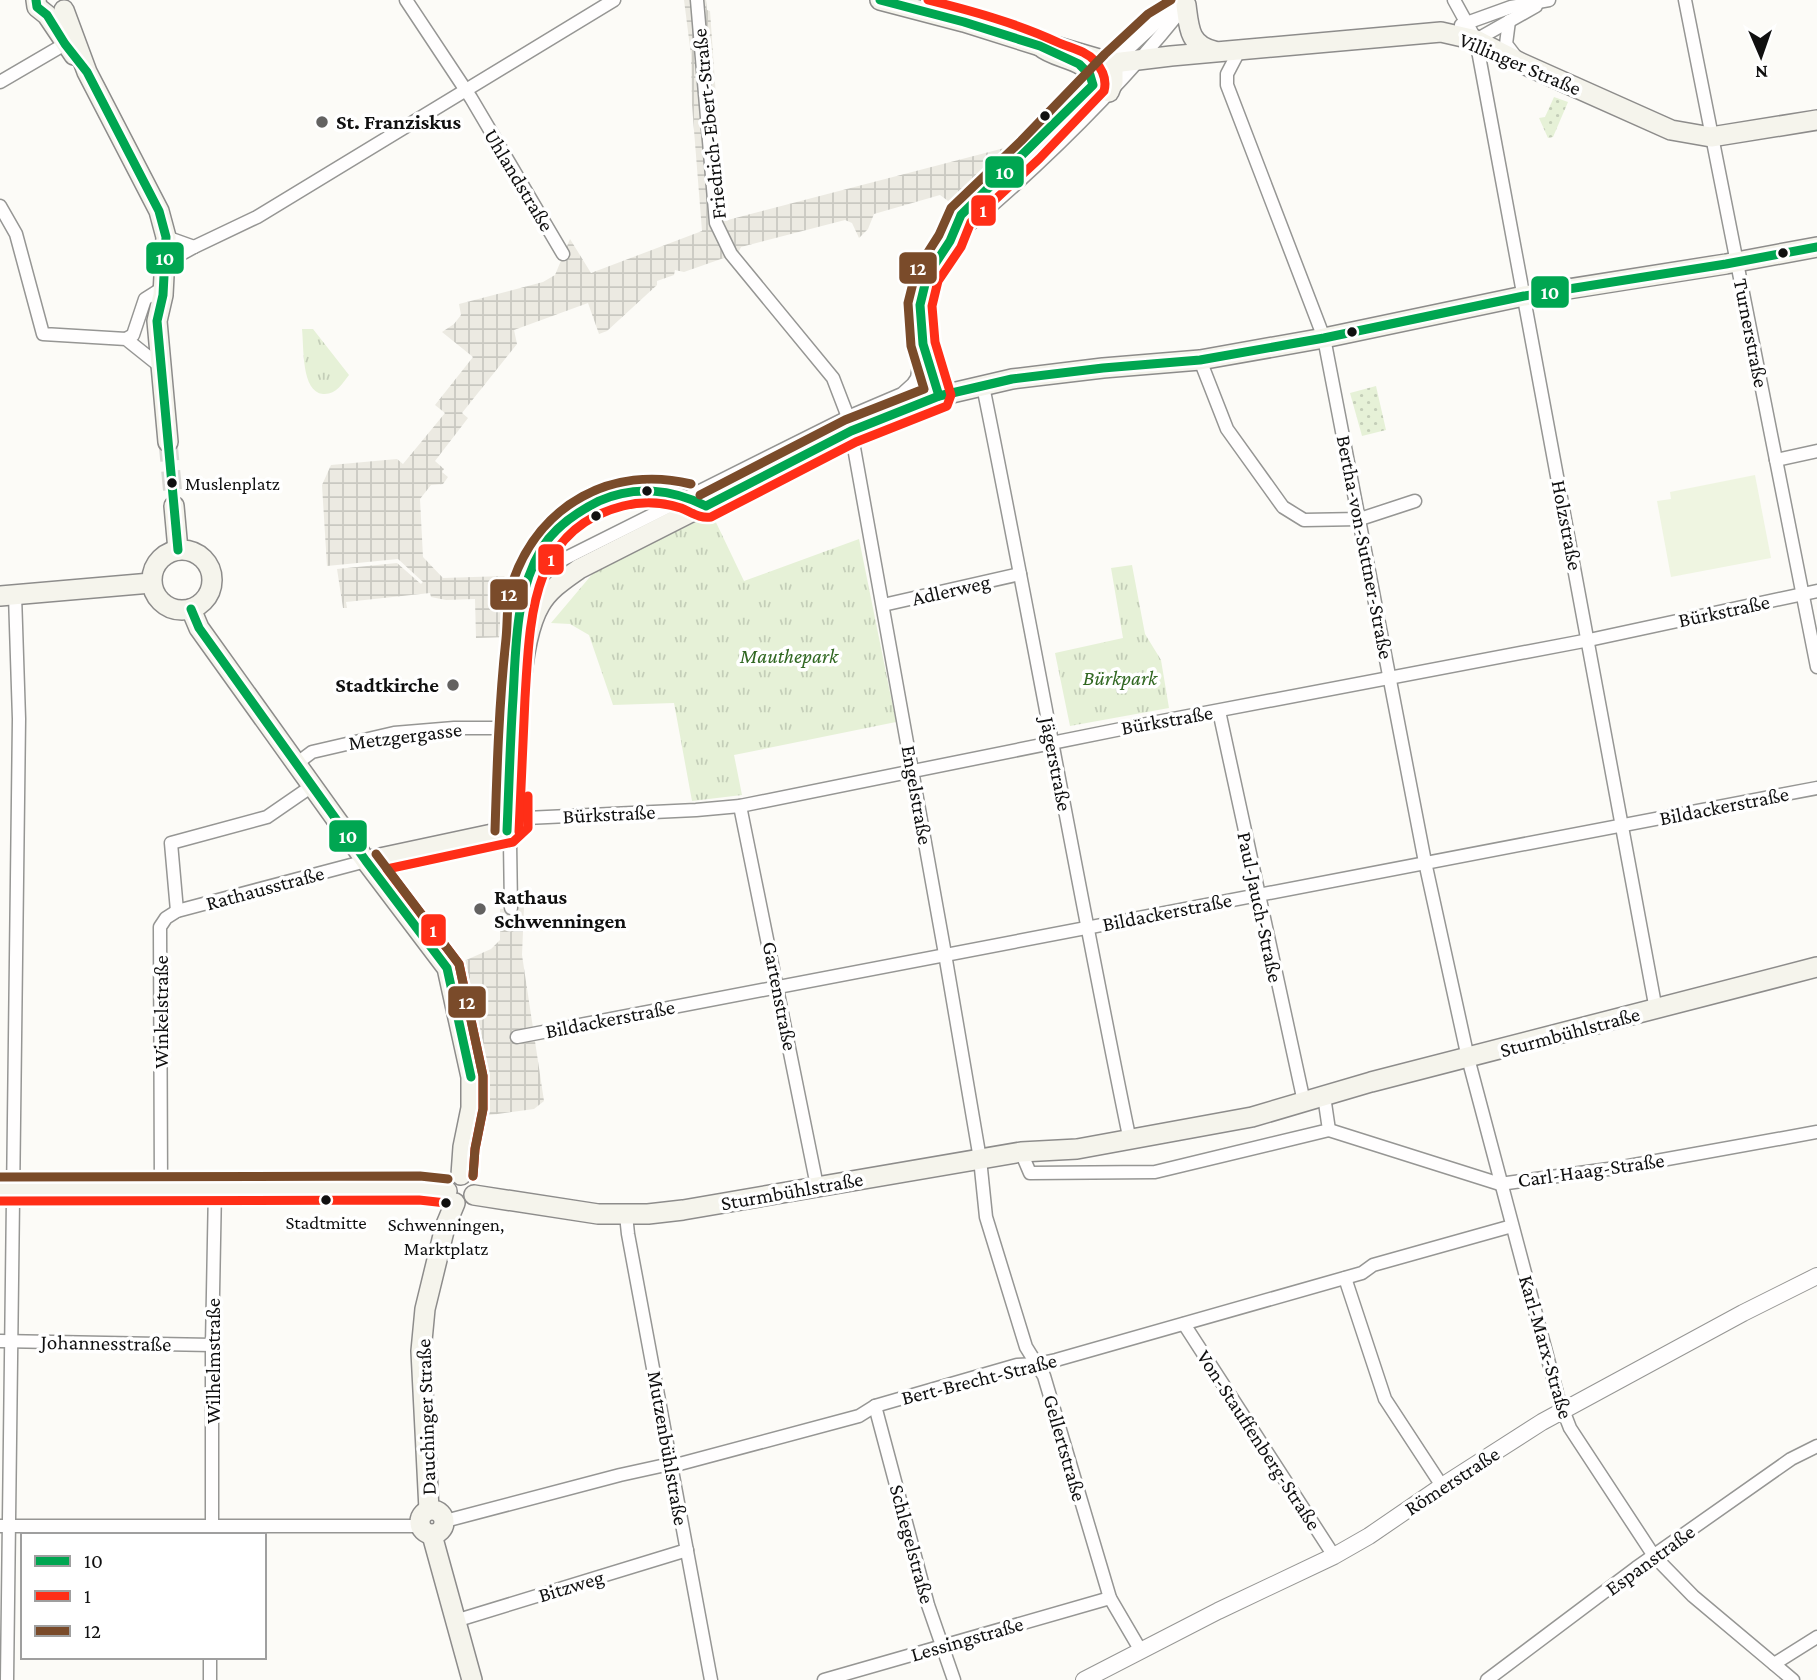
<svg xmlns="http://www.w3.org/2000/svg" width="1817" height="1680" font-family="'Crimson Pro',serif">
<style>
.grass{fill:url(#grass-dots)}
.park{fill:url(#park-tufts)}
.pitch{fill:#eff5e1}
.plaza{fill:url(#plaza-grid)}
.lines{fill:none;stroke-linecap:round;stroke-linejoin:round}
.secondary-tunnel{stroke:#d9d8d4;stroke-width:19;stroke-dasharray:19 10;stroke-linecap:butt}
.minor-casing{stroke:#969694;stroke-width:15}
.tertiary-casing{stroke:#969694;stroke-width:18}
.secondary-casing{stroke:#8d8c8b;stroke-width:22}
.minor{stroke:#fffefe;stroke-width:12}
.tertiary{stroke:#fffefe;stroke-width:16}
.secondary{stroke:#f5f4ec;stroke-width:19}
.bus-1-casing{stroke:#fff;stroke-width:14}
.bus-2-casing{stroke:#fff;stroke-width:14}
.bus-3-casing{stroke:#fff;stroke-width:14}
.bus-1{stroke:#00a651;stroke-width:9}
.bus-2{stroke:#ff2e17;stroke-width:9}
.bus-3{stroke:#7a4b2a;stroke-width:9}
.bus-dot{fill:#101010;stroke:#fff;stroke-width:2.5}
.poi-dot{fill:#636261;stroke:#fff;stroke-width:2.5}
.labels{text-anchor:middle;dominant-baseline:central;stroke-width:7;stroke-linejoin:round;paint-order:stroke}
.bus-label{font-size:19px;fill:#101010;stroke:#fff}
.street-label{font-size:21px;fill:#101010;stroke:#fff}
.poi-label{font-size:21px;font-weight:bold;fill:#101010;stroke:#fff;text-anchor:start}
.park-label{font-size:21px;font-style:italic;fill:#306721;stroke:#fff}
.line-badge{stroke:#fff;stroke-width:2.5}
.badge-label{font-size:19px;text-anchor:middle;font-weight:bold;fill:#fff}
</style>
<defs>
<pattern id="grass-dots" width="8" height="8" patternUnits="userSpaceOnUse" patternTransform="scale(1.75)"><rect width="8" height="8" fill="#e6f1d7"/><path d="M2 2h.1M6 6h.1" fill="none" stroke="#c4ceb8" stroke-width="1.8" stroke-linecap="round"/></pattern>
<pattern id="park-tufts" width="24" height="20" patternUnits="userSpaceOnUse" patternTransform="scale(1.75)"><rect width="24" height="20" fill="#e6f1d7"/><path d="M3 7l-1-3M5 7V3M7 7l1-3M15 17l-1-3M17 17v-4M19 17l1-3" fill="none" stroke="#c4ceb8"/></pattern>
<pattern id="plaza-grid" width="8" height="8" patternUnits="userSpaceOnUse" patternTransform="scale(1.75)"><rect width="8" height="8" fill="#eceae2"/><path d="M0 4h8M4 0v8" fill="none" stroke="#c9c8c1"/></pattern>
</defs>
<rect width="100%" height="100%" fill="#fcfbf7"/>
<g class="grass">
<polygon points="1554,97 1568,102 1553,137 1548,138 1539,118 1545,117"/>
<polygon points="1376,386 1386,430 1362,436 1350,393"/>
</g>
<g class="park">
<path d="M302 329H313L349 375C342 384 336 395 323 394 301 392 304 347 302 329Z"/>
<polygon points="712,514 744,581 859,539 896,722 734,755 742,795 692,801 674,703 613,705 589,635 570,624 551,623 594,572"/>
<polygon points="1132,565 1145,634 1161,660 1169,708 1070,726 1055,653 1123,638 1111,568"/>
</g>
<polygon class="pitch" points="1755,475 1771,558 1671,577 1657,501 1671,499 1670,492"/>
<g class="plaza">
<polygon points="684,0 706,0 707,10 710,11 717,111 714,111 724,221 1016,145 969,202 955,206 940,195 874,214 868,229 859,238 852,223 845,220 741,247 738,253 684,272 675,270 674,275 657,281 657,285 607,331 599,334 588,303 514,330 517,344 462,413 468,418 435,461 444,469 442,472 448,477 443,484 431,485 420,499 423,557 443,578 504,576 511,583 509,637 476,638 475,599 446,600 431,597 430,593 346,602 347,608 343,608 337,569 397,563 421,584 423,582 398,559 327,566 322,485 331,465 397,459 403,464 445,413 435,405 473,357 442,332 454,324 461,315 459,304 543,282 555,275 570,239 591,273 702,231 692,105 691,55"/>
<polygon points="524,907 522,955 544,1101 534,1109 483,1116 480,1073 455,965 491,949 500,940 500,909"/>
</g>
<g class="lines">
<polyline class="secondary-tunnel" points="168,442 174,506"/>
<defs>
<g id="minor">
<polyline points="406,0 471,98 563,254"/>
<polyline points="697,0 716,223 731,254 833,378 848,417"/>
<polyline points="1454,0 1476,40 1482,72 1656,1010"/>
<polyline points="1685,0 1817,667"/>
<polyline points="1509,21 1506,44 1516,57"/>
<polyline points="1461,25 1511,7 1549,0"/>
<polyline points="1476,40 1536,6"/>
<polyline points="1239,51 1227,74 1227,85 1324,338 1425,862 1468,1058 1558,1397 1570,1428 1654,1556 1693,1596 1793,1680"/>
<polyline points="0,82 65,44"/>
<polyline points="0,206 16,234 43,334 126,339 161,367"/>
<polyline points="166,237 194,247"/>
<path d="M952 240C1034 171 1112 96 1179 13"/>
<polyline points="165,263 194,247 257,217 614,0"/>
<polyline points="126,339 133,335 145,299 164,287"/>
<polyline points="1200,360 1227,429 1283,507 1304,520 1360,519 1415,501"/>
<path d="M983 386C1034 637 1078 890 1130 1141"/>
<polyline points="939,396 923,344 920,305 927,276 950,241 961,215 1030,150 1113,63 1155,24 1186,5"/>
<polyline points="851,431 945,954 980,1159 986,1217 1026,1347 1044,1376 1110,1598 1141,1651"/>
<polyline points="1776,460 1817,451"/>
<polyline points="528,577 848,417 902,394 913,384 917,378 922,347"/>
<polyline points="883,605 1020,574"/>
<path d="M515 661C517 634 517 600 528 575 534 561 542 544 553 533 595 492 653 477 706 506"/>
<polyline points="1219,711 1304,1102"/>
<polyline points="296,764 312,752 394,733 454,728 518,728"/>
<polyline points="740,806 817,1186"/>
<polyline points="511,908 510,842 516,824 526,818 696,810 740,806 1136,726 1589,640 1817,591"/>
<polyline points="177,911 171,843 267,817 312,786"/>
<polyline points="517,1037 1817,788"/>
<polyline points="1329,1130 1500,1184 1623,1167 1817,1132"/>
<polyline points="1021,1152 1030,1173 1155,1172 1329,1130 1324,1096"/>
<polyline points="161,1189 160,927 166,918 177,911 366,861"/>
<polyline points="626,1215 628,1234 711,1680"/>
<polyline points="1345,1278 1385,1399 1442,1486"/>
<polyline points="1184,1324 1334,1556"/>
<polyline points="0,1341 212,1345"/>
<polyline points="875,1406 928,1605 954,1680"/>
<polyline points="445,1521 620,1475 661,1466 672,1466 859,1416 875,1406 1017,1365 1037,1364 1056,1360 1362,1273 1373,1265 1512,1226"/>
<polyline points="1,1526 420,1526"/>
<polyline points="212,1535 212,1345 215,1188"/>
<polyline points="455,1621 687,1550"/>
<polyline points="1774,1664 1817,1637"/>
<polyline points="7,1680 19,719 15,595"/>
<polyline points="210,1680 210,1657"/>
<polyline points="824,1680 1110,1598"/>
<polyline points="1487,1680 1636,1568 1791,1459 1817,1446"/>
</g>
<polyline id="tertiary" points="1084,1680 1218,1611 1334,1556 1369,1536 1442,1486 1542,1422 1743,1313 1817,1276"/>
<g id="secondary">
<polyline points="36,0 37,7 47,15 74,55"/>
<path d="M880 0 964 22 1040 46C1058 62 1089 55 1093 85"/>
<path d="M1186 5C1189 28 1189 45 1214 51"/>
<polyline points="64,10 87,72 159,211 166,237 163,295 157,321 168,442"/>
<polyline points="1040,46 1048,44 1113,63 1171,56 1441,32 1476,40 1521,63 1671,130 1711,137 1817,120"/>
<polyline points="1109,92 1113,82 1113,63"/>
<polyline points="174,506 178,550"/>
<circle cx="182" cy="580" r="30"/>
<polyline points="0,596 151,583"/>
<polyline points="191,609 199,628 366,861 447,968 471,1077 471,1108 463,1147 461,1175"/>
<path d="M366 861 497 833 516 824C517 770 514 649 540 605 549 589 565 579 579 569L851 431 939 396 1012 379 1103 368 1200 360 1324 338 1524 296 1726 264 1817 247"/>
<polyline points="0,1189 420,1188 447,1191"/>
<polyline points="474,1195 598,1214 648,1214 683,1210 1021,1152 1077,1149 1252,1117 1371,1082 1817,967"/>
<circle cx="432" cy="1522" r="12"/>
<polyline points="429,1510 421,1351 425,1309 445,1227 455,1203"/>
<polyline points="432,1535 472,1680"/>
</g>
</defs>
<use href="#minor" class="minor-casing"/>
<use href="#tertiary" class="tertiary-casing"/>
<use href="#secondary" class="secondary-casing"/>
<use href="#minor" class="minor"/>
<use href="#tertiary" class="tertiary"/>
<use href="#secondary" class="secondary"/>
<defs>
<g id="bus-1">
<polyline points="36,0 37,7 47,15 65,44 87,72 159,211 166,237 163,295 157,321 178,550"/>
<polyline points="880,0 964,22 1040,46 1079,64 1090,75 1093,85 961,215 950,241 927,276 920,305 923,344 939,396"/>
<polyline points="191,609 199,628 366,861 447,968 471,1077"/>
<path d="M507 831C509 787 510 742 513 698 516 647 515 593 542 548 555 527 577 512 599 501 634 485 672 489 706 506L851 431 939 396 1012 379 1103 368 1200 360 1324 338 1524 296 1726 264 1817 247"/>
</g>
<g id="bus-2">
<path d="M519 832C521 787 523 743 525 698 530 620 530 529 623 506 642 501 662 502 681 508 691 512 700 519 711 517L856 442 947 406 951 395 935 342 932 306 938 281 961 247 971 222 1039 159 1104 91C1107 80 1102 69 1095 61 1085 50 1070 48 1057 42 1016 23 972 11 928 0"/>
<polyline points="473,1176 475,1149 483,1109 483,1076 459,964 387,869 513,842 528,828 528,796"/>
<polyline points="0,1201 419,1200 446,1203"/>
</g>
<g id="bus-3">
<polyline points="700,495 845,420 924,389 911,346 908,303 916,271 939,235 951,208 1021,141 1105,54 1148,14 1171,0"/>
<path d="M495 831C497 766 499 703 506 639 508 620 506 599 513 581 540 504 612 465 691 484"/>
<polyline points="376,854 459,964 483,1076 483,1109 475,1149 473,1176"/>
<polyline points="0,1177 420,1176 448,1179"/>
</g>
</defs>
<use href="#bus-1" class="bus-1-casing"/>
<use href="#bus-2" class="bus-2-casing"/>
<use href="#bus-3" class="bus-3-casing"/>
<use href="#bus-1" class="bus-1"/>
<use href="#bus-2" class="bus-2"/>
<use href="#bus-3" class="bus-3"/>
</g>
<g class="bus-dot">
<circle cx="1045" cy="116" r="6"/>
<circle cx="1783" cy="253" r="6"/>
<circle cx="1352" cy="332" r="6"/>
<circle cx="172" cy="483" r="6"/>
<circle cx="647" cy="491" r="6"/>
<circle cx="596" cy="516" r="6"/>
<circle cx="326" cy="1200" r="6"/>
<circle cx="446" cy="1203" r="6"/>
</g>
<g class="poi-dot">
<circle cx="322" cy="122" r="7"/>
<circle cx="453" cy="685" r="7"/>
<circle cx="480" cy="909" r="7"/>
</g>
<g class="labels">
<g class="bus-label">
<text x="185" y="483" text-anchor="start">Muslenplatz</text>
<text x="326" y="1222">Stadtmitte</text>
<text x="446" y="1224">Schwenningen,<tspan x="446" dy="24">Marktplatz</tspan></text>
</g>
<g class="street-label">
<text transform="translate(1520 64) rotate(23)">Villinger Straße</text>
<text transform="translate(709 124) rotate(-96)">Friedrich-Ebert-Straße</text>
<text transform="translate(519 180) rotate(59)">Uhlandstraße</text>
<text transform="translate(1751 333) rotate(79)">Turnerstraße</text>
<text transform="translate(1567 525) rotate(79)">Holzstraße</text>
<text transform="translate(1365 547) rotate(79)">Bertha-von-Suttner-Straße</text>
<text transform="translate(951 590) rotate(-13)">Adlerweg</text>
<text transform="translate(1724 611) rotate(-12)">Bürkstraße</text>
<text transform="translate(1167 720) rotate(-10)">Bürkstraße</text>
<text transform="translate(405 736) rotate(-7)">Metzgergasse</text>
<text transform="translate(1056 764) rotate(79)">Jägerstraße</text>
<text transform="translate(917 795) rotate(80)">Engelstraße</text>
<text transform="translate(1724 806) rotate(-11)">Bildackerstraße</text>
<text transform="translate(609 814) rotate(-3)">Bürkstraße</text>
<text transform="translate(265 888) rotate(-15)">Rathausstraße</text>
<text transform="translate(1260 907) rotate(78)">Paul-Jauch-Straße</text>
<text transform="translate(1167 912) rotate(-11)">Bildackerstraße</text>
<text transform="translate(780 996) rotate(79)">Gartenstraße</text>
<text transform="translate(161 1012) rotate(-90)">Winkelstraße</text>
<text transform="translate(610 1019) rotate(-11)">Bildackerstraße</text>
<text transform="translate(1570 1032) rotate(-15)">Sturmbühlstraße</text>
<text transform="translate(1591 1170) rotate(-8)">Carl-Haag-Straße</text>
<text transform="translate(792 1191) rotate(-10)">Sturmbühlstraße</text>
<text transform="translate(106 1343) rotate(1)">Johannesstraße</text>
<text transform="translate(1546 1347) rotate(74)">Karl-Marx-Straße</text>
<text transform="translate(213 1361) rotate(-90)">Wilhelmstraße</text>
<text transform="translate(979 1379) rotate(-14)">Bert-Brecht-Straße</text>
<text transform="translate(426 1417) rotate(-92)">Dauchinger Straße</text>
<text transform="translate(1259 1440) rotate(57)">Von-Stauffenberg-Straße</text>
<text transform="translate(668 1448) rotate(80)">Mutzenbühlstraße</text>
<text transform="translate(1065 1448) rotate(74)">Gellertstraße</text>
<text transform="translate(1452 1481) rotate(-33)">Römerstraße</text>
<text transform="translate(912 1544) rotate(75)">Schlegelstraße</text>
<text transform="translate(1650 1560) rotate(-36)">Espanstraße</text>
<text transform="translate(571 1586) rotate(-17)">Bitzweg</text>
<text transform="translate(967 1639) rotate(-16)">Lessingstraße</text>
</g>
<g class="poi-label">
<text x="336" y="122">St. Franziskus</text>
<text x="439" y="685" text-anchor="end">Stadtkirche</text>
<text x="494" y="897">Rathaus<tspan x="494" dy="24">Schwenningen</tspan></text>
</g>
<g class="park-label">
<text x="789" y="656">Mauthepark</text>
<text x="1120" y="678">Bürkpark</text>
</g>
</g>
<g class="line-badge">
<rect x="984" y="155" width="41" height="34" rx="7" fill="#00a651"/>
<rect x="970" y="194" width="27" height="33" rx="7" fill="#ff2e17"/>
<rect x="145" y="241" width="40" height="34" rx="7" fill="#00a651"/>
<rect x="898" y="251" width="40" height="34" rx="7" fill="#7a4b2a"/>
<rect x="1530" y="275" width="40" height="34" rx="7" fill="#00a651"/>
<rect x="537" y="543" width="28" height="33" rx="7" fill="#ff2e17"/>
<rect x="489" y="578" width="40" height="33" rx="7" fill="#7a4b2a"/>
<rect x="328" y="819" width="40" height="34" rx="7" fill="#00a651"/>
<rect x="420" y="913" width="27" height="34" rx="7" fill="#ff2e17"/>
<rect x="447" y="985" width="40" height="34" rx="7" fill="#7a4b2a"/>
</g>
<g class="badge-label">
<text x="1005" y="179">10</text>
<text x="983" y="217">1</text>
<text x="165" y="265">10</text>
<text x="918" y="275">12</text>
<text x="1550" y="299">10</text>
<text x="551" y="566">1</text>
<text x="509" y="601">12</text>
<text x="348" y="843">10</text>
<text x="433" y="937">1</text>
<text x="467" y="1009">12</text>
</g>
<rect x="21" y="1533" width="245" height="126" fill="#ffffff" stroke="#9f9f9f" stroke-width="2"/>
<rect x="35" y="1556" width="35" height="10" fill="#00a651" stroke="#9f9f9f" stroke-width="2"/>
<text x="84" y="1568" font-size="21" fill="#101010">10</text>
<rect x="35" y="1591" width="35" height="10" fill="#ff2e17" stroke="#9f9f9f" stroke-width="2"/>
<text x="84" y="1603" font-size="21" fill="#101010">1</text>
<rect x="35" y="1626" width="35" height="10" fill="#7a4b2a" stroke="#9f9f9f" stroke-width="2"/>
<text x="84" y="1638" font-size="21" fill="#101010">12</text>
<g transform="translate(1761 56) rotate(178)" stroke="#ffffff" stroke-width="5" paint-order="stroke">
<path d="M0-5L12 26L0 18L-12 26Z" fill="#101010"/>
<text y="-10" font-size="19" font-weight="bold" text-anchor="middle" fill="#101010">N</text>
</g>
</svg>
